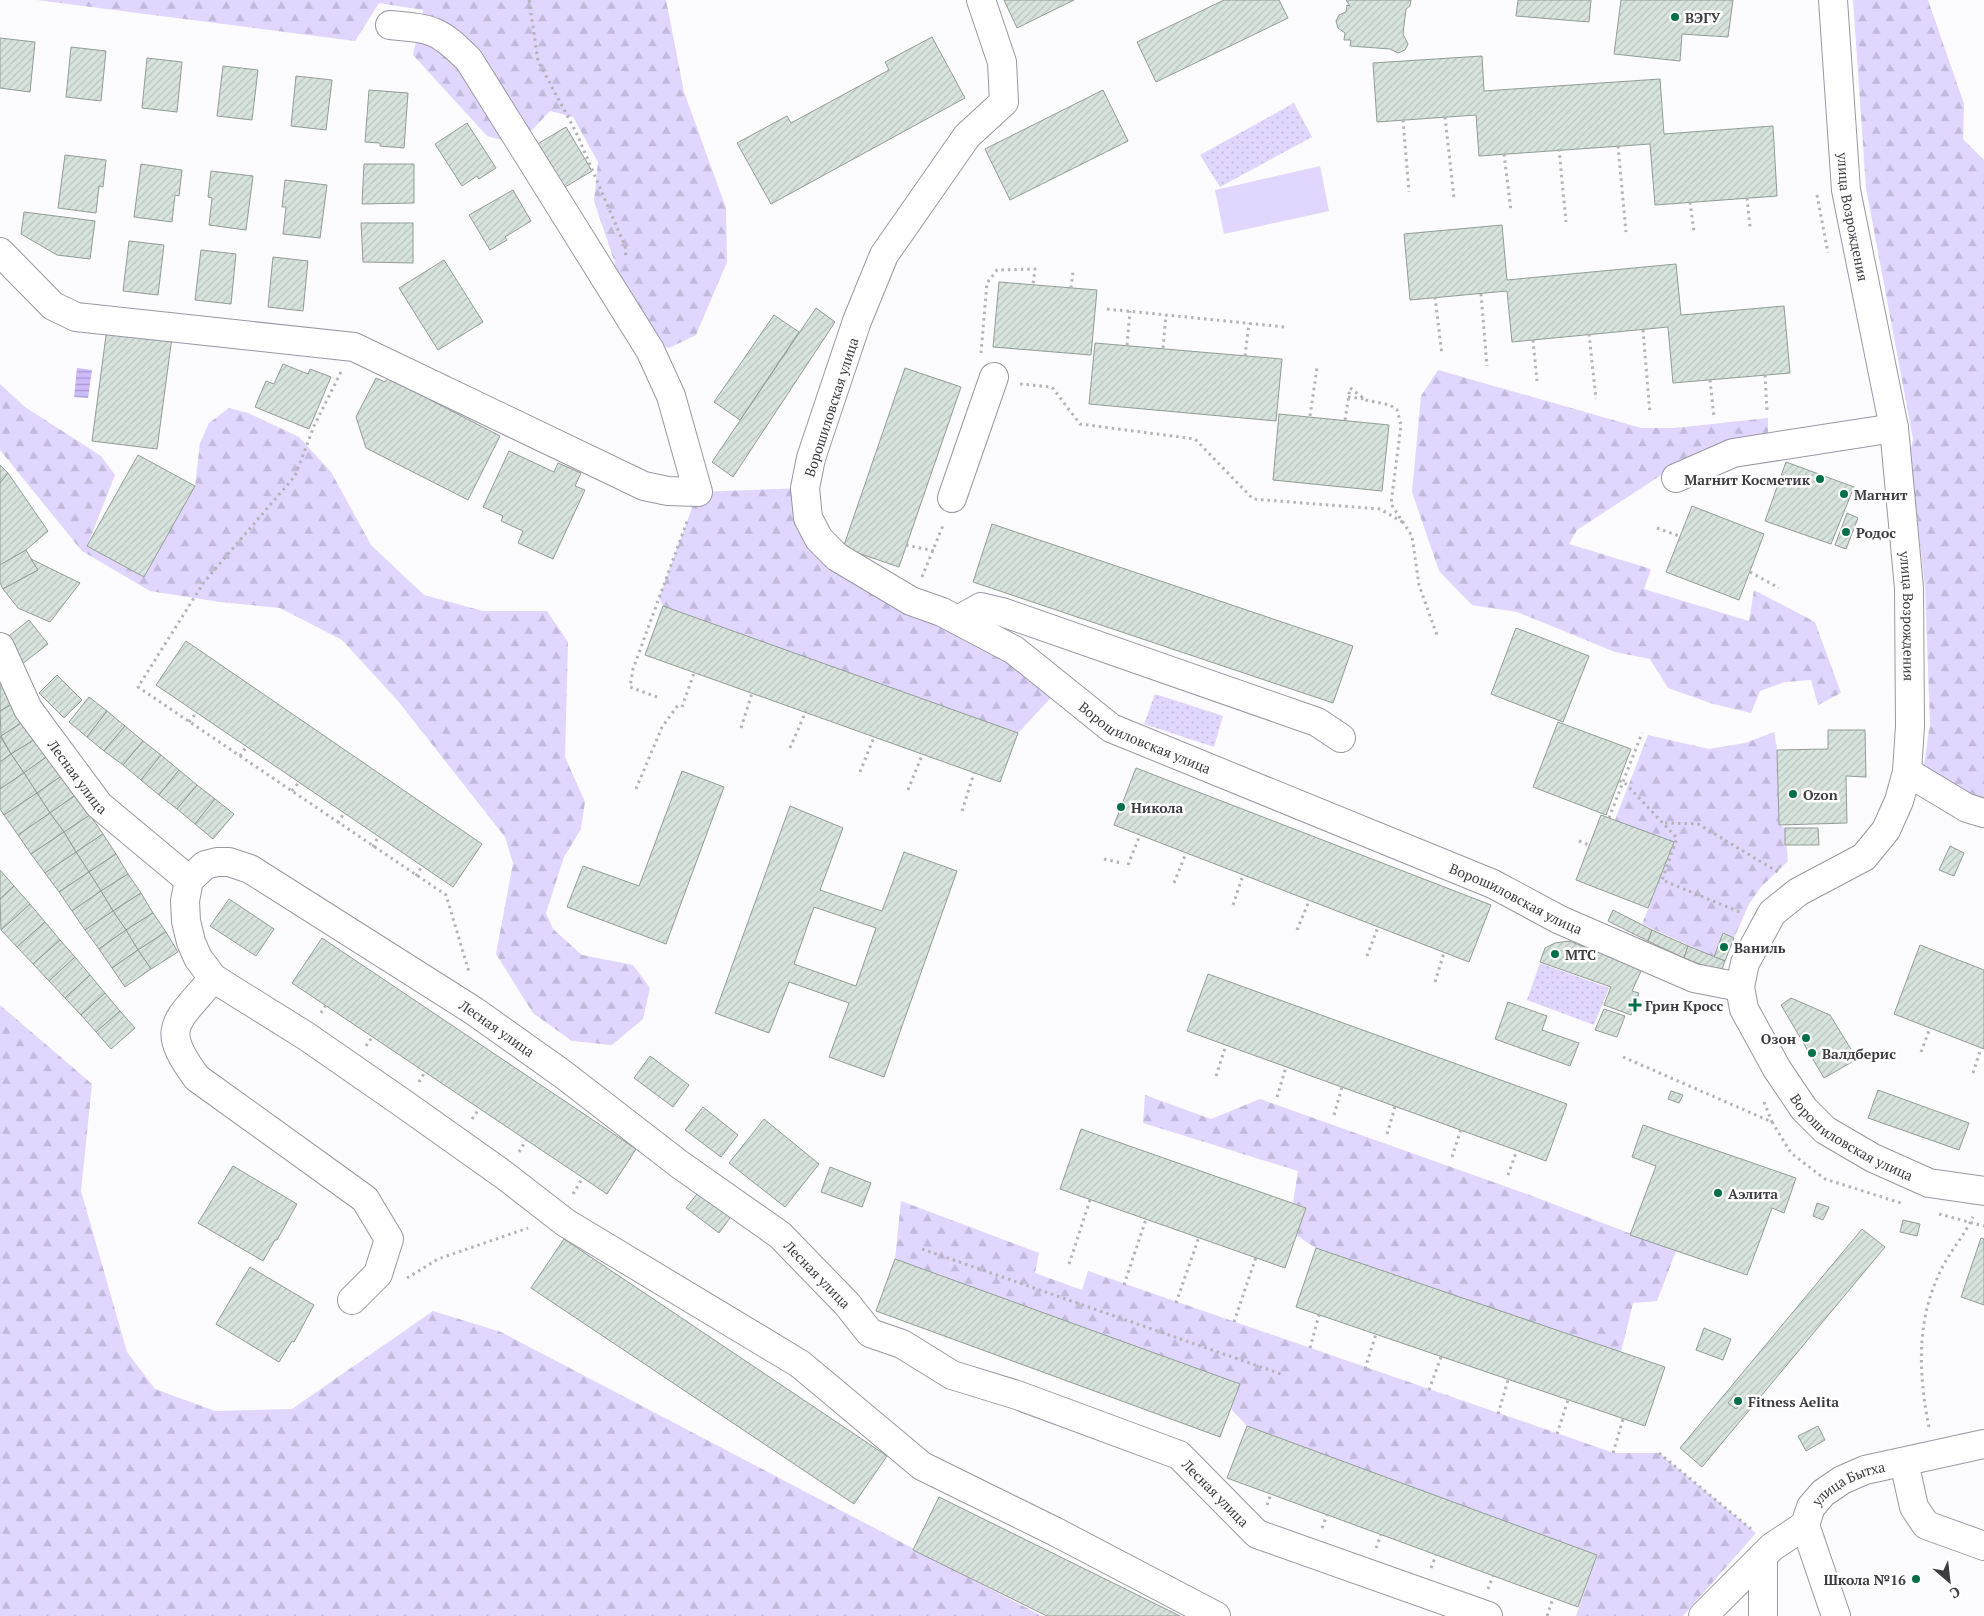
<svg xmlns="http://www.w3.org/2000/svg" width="1984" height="1616" font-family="'PT Serif',serif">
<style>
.grass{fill:url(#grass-dots)}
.forest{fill:url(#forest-firs)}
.pitch{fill:#e1d6fe}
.water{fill:url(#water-rules)}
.building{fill:url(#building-hatch);stroke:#919d96;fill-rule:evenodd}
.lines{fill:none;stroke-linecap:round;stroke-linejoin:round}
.minor-casing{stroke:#9a97a3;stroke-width:30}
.path{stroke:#b4b3b6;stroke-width:3;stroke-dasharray:2.5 4;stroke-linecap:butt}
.minor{stroke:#fff;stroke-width:28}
.poi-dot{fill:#006f48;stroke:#fff;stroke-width:2}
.labels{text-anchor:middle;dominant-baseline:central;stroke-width:5;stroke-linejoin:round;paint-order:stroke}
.poi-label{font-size:14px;font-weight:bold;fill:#3d3c41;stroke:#fff;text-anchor:start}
.street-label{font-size:14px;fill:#3d3c41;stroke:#fff}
</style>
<defs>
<pattern id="grass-dots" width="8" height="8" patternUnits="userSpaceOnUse" patternTransform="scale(1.25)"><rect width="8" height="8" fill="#e1d6fe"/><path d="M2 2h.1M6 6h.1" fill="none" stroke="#c2b9db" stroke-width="1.8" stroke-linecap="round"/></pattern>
<pattern id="forest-firs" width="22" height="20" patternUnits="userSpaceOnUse" patternTransform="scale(1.25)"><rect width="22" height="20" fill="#e1d6fe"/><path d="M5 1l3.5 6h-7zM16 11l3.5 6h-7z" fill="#c2b9db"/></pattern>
<pattern id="water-rules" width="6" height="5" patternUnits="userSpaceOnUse" patternTransform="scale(1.25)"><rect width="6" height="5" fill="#cdbbfa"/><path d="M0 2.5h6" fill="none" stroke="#a899cc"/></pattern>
<pattern id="building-hatch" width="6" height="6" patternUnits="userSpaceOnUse" patternTransform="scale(1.25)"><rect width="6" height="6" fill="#d7e3dc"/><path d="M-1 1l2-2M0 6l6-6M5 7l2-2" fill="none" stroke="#b9c4be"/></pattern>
</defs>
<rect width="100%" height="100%" fill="#fcfbfd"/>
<g class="grass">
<polygon points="1294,103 1312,137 1220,187 1200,155"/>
<polygon points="1155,694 1223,716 1214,747 1144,724"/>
<polygon points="1540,963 1609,988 1594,1025 1527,1000"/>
</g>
<g class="forest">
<polygon points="37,0 666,0 684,92 726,208 727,262 696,335 669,348 624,336 610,310 615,263 594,201 598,162 573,117 550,111 532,130 506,141 487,136 413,55 423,10 379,3 355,41"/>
<polygon points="1853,0 1928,0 1964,104 1963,139 1984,160 1984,813 1922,780 1930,723 1925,587 1910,453 1913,439 1866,188"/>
<polygon points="1438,370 1641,428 1674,428 1768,418 1768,439 1666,472 1577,530 1569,544 1651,569 1644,589 1749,621 1754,590 1815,622 1841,693 1818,705 1811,680 1785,682 1760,691 1751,713 1713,704 1668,688 1650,659 1615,652 1517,612 1472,605 1439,571 1412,492 1421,396"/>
<polygon points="0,384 25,407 101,456 115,475 87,546 144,577 195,486 200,443 209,423 229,408 248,413 299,437 331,472 371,545 424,595 483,611 547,611 568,642 565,757 585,802 581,829 564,857 546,913 553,929 582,955 633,965 650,988 643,1019 612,1045 572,1041 533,1013 496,954 513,863 505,837 398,701 342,640 280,608 220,602 150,591 82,551 0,450"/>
<polygon points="805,488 819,539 1061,687 1018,733 663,606 659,598 698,492"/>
<polygon points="1774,732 1777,750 1779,824 1785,828 1788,861 1761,887 1749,904 1734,938 1724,934 1714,957 1642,924 1674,843 1615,820 1648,735 1709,749 1745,743"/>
<polygon points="0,1005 92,1084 81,1191 127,1352 155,1389 215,1411 292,1409 433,1311 501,1332 1042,1616 0,1616"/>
<polygon points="1145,1095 1211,1119 1260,1099 1527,1194 1676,1251 1657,1301 1633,1303 1621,1352 1316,1248 1297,1236 1306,1208 1293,1203 1298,1171 1143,1123"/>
<polygon points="901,1201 1039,1253 1035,1273 1082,1290 1088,1271 1614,1453 1659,1453 1756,1533 1683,1616 1576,1616 1597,1555 1247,1426 1231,1409 1240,1384 895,1259"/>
</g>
<polygon class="pitch" points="1320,166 1329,211 1224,234 1215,190"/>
<polygon class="water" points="77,368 92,370 88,398 74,397"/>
<g class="building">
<polygon points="1004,0 1074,0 1017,28"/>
<polygon points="1224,0 1279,0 1288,18 1156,82 1137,42"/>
<polygon points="1346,0 1411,0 1410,6 1406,9 1403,34 1408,44 1405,50 1398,53 1390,49 1350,46 1351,40 1344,40 1345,33 1338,28 1336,21 1339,15 1346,12 1347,5 1350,6"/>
<polygon points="1518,0 1591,0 1589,22 1516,16"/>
<polygon points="1621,0 1733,0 1728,37 1682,34 1680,61 1614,54"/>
<polygon points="932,37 965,98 771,204 737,143 787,116 791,123 889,70 885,62"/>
<polygon points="0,38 35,42 30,92 0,88"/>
<polygon points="71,47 106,51 101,101 66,97"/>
<polygon points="1482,56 1484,91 1660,79 1664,134 1773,126 1777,196 1655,205 1650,144 1479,156 1476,115 1377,122 1373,63"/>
<polygon points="147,58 182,62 177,112 142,108"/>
<polygon points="223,66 258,70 252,120 217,116"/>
<polygon points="296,76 332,80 326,130 291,126"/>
<polygon points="369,90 408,93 404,148 380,146 380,143 365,142"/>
<polygon points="1103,90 1128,141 1010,200 985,149"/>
<polygon points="467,123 496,168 479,179 477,176 462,186 435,144"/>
<polygon points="566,127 592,171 555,193 529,149"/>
<polygon points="65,155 106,160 103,187 99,186 96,213 58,208"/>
<polygon points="141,164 182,170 179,196 175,195 172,222 134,217"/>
<polygon points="364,164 414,164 414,203 362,204"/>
<polygon points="211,171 253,176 246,230 209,225 212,198 208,197"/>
<polygon points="285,180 327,185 320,238 283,234 286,207 282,207"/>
<polygon points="513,190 531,221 505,237 507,240 490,250 469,215"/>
<polygon points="24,212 95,221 90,259 57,255 21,234"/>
<polygon points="361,223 413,223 413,263 363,262"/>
<polygon points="1502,225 1507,280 1676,264 1681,315 1784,306 1790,373 1673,383 1668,327 1512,342 1507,291 1410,300 1404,234"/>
<polygon points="129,241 164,245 158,295 123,291"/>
<polygon points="201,250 236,254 231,304 195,300"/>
<polygon points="273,257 308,261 303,311 268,307"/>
<polygon points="444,260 483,322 438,350 399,288"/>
<polygon points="999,282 1097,290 1091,355 993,347"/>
<polygon points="816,308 835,322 733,477 712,462"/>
<polygon points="774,315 799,332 740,420 714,402"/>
<polygon points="107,328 172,337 157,449 92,441"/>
<polygon points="1095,343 1282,359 1276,421 1089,404"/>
<polygon points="283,364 308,374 310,369 331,377 309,429 255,407 266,381 274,384"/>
<polygon points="905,368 961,387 899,567 843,548"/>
<polygon points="376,378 385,382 388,378 500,436 468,500 366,448 356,417"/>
<polygon points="1279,414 1389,425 1382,491 1273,480"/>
<polygon points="509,451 554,472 558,463 581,473 575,486 585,490 553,559 518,543 523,531 501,521 503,516 483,507"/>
<polygon points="138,455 195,486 144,577 87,546"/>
<polygon points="1786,462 1854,487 1831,544 1765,521"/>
<polygon points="0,465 8,473 0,483"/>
<polygon points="8,473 48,531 26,550 0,565 0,483"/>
<polygon points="1692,506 1764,534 1739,600 1666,572"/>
<polygon points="1847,513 1858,518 1846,549 1835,545"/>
<polygon points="992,524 1353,646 1333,703 973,582"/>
<polygon points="26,550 38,570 3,589 0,583 0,565"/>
<polygon points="31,559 80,583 50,622 18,608 3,589 38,570"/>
<polygon points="663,606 1018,733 1000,782 645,655"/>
<polygon points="29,620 48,644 18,667 0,643"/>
<polygon points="1516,628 1589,656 1563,722 1491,694"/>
<polygon points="186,641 482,844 453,887 156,685"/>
<polygon points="57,675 82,700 64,718 39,693"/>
<polygon points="5,679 16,702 0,711 0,681"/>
<polygon points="89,697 107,711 87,737 69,722"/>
<polygon points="16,702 26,720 1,736 0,711"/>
<polygon points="107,711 125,726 104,751 87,737"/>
<polygon points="26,720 37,738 11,754 1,736"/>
<polygon points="1558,722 1631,749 1606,815 1533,787"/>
<polygon points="125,726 143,741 123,765 104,751"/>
<polygon points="1828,730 1865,730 1866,777 1846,776 1847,823 1779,825 1777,750 1828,749"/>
<polygon points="0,736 11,754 0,762"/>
<polygon points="37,738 49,755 24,773 11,754"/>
<polygon points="143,741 161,755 141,780 123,765"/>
<polygon points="11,754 24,773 0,789 0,762"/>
<polygon points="49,755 63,775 37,793 24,773"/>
<polygon points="161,755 179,770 159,795 141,780"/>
<polygon points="1136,768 1491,905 1469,962 1114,825"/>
<polygon points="179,770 197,785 177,809 159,795"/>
<polygon points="682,771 724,787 666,944 567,907 583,866 639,886"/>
<polygon points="24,773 37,793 4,815 0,809 0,789"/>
<polygon points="63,775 77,794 50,813 37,793"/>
<polygon points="197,785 215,799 195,824 177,809"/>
<polygon points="37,793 50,813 18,835 4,815"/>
<polygon points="77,794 90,815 64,832 50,813"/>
<polygon points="215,799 234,814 213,839 195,824"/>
<path d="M790 806 843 828 820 890 882 911 904 852 957 871 884 1077 829 1057 849 1003 789 982 769 1033 715 1013ZM814 907 876 928 856 986 794 964Z"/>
<polygon points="50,813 64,832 31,854 18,835"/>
<polygon points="90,815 103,834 76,852 64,832"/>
<polygon points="1601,815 1674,842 1648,908 1576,880"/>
<polygon points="1785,828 1818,828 1819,845 1785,845"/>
<polygon points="64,832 76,852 45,873 31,854"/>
<polygon points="103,834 116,854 89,872 76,852"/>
<polygon points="1950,846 1964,853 1954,876 1939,870"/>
<polygon points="76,852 89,872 59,892 45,873"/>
<polygon points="116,854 128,874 101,891 89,872"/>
<polygon points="0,870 14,886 0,899"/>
<polygon points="89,872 101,891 72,911 59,892"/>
<polygon points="128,874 141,893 113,911 101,891"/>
<polygon points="14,886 30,904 1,930 0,899"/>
<polygon points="101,891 113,911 85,930 72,911"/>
<polygon points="141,893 153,913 126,930 113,911"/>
<polygon points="229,899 274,929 256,956 210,926"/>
<polygon points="30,904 45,922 17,947 1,930"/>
<polygon points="1613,910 1652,930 1648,941 1608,921"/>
<polygon points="113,911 126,930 99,949 85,930"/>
<polygon points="153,913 166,932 138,950 126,930"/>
<polygon points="45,922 60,940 33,964 17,947"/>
<polygon points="126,930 138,950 112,968 99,949"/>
<polygon points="1652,930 1688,946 1684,958 1648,941"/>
<polygon points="166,932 178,952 151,969 138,950"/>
<polygon points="1723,933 1734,938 1725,961 1714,957"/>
<polygon points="322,938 636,1149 607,1194 292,983"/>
<polygon points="60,940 75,957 49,981 33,964"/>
<polygon points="1569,941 1642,969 1632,991 1639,993 1631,1015 1604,1005 1611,987 1540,962 1545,948 1555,943"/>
<polygon points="1920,945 1984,970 1984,1049 1894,1014"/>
<polygon points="1688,946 1725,961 1721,972 1684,958"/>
<polygon points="138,950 151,969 125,987 112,968"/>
<polygon points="75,957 90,975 65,998 49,981"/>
<polygon points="1208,974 1567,1104 1546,1161 1187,1031"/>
<polygon points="90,975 105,993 81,1015 65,998"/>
<polygon points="105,993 120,1011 96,1032 81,1015"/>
<polygon points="1791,998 1830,1015 1857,1059 1824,1078 1781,1005"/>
<polygon points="1508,1002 1547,1016 1542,1030 1579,1043 1570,1066 1495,1039"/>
<polygon points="1604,1009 1625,1016 1617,1037 1595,1030"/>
<polygon points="120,1011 135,1028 111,1049 96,1032"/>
<polygon points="650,1056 689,1085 673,1107 634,1078"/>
<polygon points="1878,1090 1969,1123 1959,1150 1868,1118"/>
<polygon points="1671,1091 1683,1095 1679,1103 1668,1099"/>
<polygon points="703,1107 738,1135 721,1157 685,1130"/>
<polygon points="764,1119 819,1164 785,1207 729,1163"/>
<polygon points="1643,1125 1796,1178 1784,1213 1772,1208 1747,1275 1630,1235 1656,1166 1632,1157"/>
<polygon points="1081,1129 1306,1208 1285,1268 1060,1189"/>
<polygon points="233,1166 297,1204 277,1240 275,1240 263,1261 198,1223"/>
<polygon points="830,1167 871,1183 862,1207 821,1192"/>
<polygon points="700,1190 732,1215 719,1233 686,1208"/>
<polygon points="1817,1203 1829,1207 1823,1220 1813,1216"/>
<polygon points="1903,1220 1920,1224 1917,1236 1900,1232"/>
<polygon points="1862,1229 1885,1247 1702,1467 1680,1448"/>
<polygon points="1981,1238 1984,1239 1984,1305 1961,1297"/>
<polygon points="564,1239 887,1456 854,1504 531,1288"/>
<polygon points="1316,1248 1665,1367 1645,1426 1296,1307"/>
<polygon points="895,1259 1240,1384 1220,1437 876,1311"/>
<polygon points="250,1267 314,1305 294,1342 292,1341 279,1362 216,1324"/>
<polygon points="1704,1328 1731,1339 1723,1360 1696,1350"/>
<polygon points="1735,1394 1744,1400 1736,1409 1728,1403"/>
<polygon points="1247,1426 1597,1555 1578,1607 1227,1478"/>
<polygon points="1818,1426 1825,1440 1806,1451 1798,1436"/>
<polygon points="939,1497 1020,1537 1180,1616 1047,1616 913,1550"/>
</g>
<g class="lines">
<defs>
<g id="minor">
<path id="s1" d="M981 0 1002 62 1004 102 967 136 884 255 857 321 811 458 805 488 808 518 819 539 837 557 911 601 942 612 1014 650 1111 728 1493 884 1560 920 1694 978 1740 987"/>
<path id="s2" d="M1833 0 1846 190 1894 428 1909 588 1910 726 1907 772 1899 801 1886 830 1864 857 1798 892 1772 913 1745 963 1740 987 1744 1009 1777 1069 1804 1109 1825 1130 1873 1158 1929 1183 1984 1191"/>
<path d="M0 252 53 306 76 317 354 347 644 486 668 491 698 492 671 396 650 350 469 60C438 29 433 29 390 25"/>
<polyline points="1676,478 1733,453 1894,428"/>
<polyline points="952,498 994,377"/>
<polyline points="958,620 981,607 1002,612 1317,722 1341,738"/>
<path id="s3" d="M0 647 28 709 99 805 189 880"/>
<polyline points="1907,772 1967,808 1984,813"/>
<path d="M213 978C177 1023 158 1026 197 1078L365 1199 389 1239 378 1274 352 1300"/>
<polyline points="1904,1462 1914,1507 1926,1525 1984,1546"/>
<polyline points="1805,1525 1836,1616"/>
<polyline points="1763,1556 1763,1616"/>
<path id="s4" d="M1216 1616 1056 1532 922 1466 800 1364 566 1223 504 1175 404 1104 306 1036 213 978 198 958 191 942 186 921 185 901 189 880 205 865 217 862H229L250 869 474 1011 564 1075 679 1164 780 1235 847 1304 870 1333 902 1344 952 1375 1017 1395 1179 1455 1257 1534 1488 1616"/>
<path id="s5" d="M1703 1616 1772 1547 1805 1525 1811 1507 1823 1493 1842 1480 1865 1470 1984 1444"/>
</g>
</defs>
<use href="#minor" class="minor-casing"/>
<g class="path">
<polyline points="529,0 538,61 576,132 625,246 626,258"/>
<polyline points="1445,117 1454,198"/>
<polyline points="1403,120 1409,192"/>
<polyline points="1618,146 1626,232"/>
<polyline points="1559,149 1566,222"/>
<polyline points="1504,154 1511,211"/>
<polyline points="1817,195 1828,253"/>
<polyline points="1747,198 1750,227"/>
<polyline points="1690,202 1694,232"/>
<polyline points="1071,288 1073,272"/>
<polyline points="1481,294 1487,366"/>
<polyline points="1435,297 1442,355"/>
<polyline points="1107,309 1285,327"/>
<polyline points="1643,330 1650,414"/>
<polyline points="1589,334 1596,399"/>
<polyline points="1533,340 1537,381"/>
<polyline points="1127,345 1130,311"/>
<polyline points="1163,348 1166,315"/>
<polyline points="981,353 987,283 997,270 1035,269 1033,285"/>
<polyline points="1245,356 1249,323"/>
<polyline points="341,372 314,426 295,476 204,582 138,687 446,895 469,972"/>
<polyline points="1765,375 1767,411"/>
<polyline points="1710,380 1714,417"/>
<polyline points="1020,384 1052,387 1080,424 1195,439 1253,499 1380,509 1404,523"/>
<polyline points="1348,397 1365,399"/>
<polyline points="1310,416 1317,368"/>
<polyline points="1345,420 1350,388 1366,400 1390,405 1397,410 1401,425 1391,504 1412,536 1419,585 1438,638"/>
<polyline points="1657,528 1679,536"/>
<polyline points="906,545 934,551"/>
<polyline points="1750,572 1779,588"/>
<polyline points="922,577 944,523"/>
<polyline points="657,697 630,687 633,669 688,519"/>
<polyline points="682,707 694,673"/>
<polyline points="189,722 197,712"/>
<polyline points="741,728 752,693"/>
<polyline points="790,748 806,711"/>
<polyline points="240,756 247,746"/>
<polyline points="860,772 874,737"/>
<polyline points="1619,781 1624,782 1677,838 1662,880 1742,913"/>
<polyline points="636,789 662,727 678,705"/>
<polyline points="908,790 922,755"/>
<polyline points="292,791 299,782"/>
<polyline points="962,811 974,773"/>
<polyline points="1609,818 1642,733"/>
<polyline points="338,823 344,813"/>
<polyline points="1665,823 1698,824 1778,872"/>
<polyline points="1579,841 1589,845"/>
<polyline points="373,847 378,837"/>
<polyline points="1104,859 1121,863"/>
<polyline points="1128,865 1140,835"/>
<polyline points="416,876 422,866"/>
<polyline points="1174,883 1186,853"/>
<polyline points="1233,905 1243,875"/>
<polyline points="1297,930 1309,901"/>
<polyline points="1367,956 1378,927"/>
<polyline points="1435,982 1444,953"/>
<polyline points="321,1013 326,1005"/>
<polyline points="366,1046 373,1036"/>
<polyline points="1921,1052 1930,1028"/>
<polyline points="1623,1057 1772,1122 1791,1153 1825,1179 1904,1204"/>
<polyline points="1973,1073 1981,1048"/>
<polyline points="1216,1076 1226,1045"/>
<polyline points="419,1082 425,1072"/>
<polyline points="1277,1097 1286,1067"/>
<polyline points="1764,1102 1772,1122"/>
<polyline points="1334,1115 1342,1087"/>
<polyline points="472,1119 479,1109"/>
<polyline points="1387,1134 1395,1107"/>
<polyline points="519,1152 526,1140"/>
<polyline points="1452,1157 1461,1129"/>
<polyline points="1508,1175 1517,1150"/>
<polyline points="573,1194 583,1177"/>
<polyline points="1939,1214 1984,1226"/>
<polyline points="922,1249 1281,1374"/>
<polyline points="1069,1264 1090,1200"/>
<polyline points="407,1278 438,1259 528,1228"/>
<polyline points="1124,1285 1146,1219"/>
<polyline points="1176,1303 1199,1237"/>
<polyline points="1234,1322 1256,1257"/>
<polyline points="1310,1348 1319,1315"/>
<polyline points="1365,1369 1376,1334"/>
<polyline points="1429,1390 1441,1357"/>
<polyline points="1498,1414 1508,1380"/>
<path d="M1929 1427C1918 1372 1916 1317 1943 1266 1952 1249 1965 1234 1973 1217"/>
<polyline points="1557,1434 1568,1400"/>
<polyline points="1613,1453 1623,1419"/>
<polyline points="1659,1453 1751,1529"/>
<polyline points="1267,1505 1271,1494"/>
<polyline points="1322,1528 1327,1515"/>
<polyline points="1376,1548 1381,1535"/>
<polyline points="1431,1568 1436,1555"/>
<polyline points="1488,1589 1493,1576"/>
<polyline points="1547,1616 1553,1598"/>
</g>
<use href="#minor" class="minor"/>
</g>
<g class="poi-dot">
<circle cx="1675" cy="17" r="5"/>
<circle cx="1820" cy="479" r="5"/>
<circle cx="1844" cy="494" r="5"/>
<circle cx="1846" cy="532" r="5"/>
<circle cx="1793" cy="794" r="5"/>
<circle cx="1121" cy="807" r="5"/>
<circle cx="1724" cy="947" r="5"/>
<circle cx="1555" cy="954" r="5"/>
<path d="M1632.5 997.5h5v5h5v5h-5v5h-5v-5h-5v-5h5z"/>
<circle cx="1806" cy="1038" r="5"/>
<circle cx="1812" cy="1053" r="5"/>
<circle cx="1718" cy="1193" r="5"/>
<circle cx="1738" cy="1401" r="5"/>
<circle cx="1916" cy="1579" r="5"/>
</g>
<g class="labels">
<g class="poi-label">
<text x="1685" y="17">ВЭГУ</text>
<text x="1810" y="479" text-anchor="end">Магнит Косметик</text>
<text x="1854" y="494">Магнит</text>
<text x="1856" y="532">Родос</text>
<text x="1803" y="794">Ozon</text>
<text x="1131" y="807">Никола</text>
<text x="1734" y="947">Ваниль</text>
<text x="1565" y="954">МТС</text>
<text x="1645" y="1005">Грин Кросс</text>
<text x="1796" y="1038" text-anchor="end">Озон</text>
<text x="1822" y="1053">Валдберис</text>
<text x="1728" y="1193">Аэлита</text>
<text x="1748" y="1401">Fitness Aelita</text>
<text x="1906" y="1579" text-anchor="end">Школа №16</text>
</g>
<g class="street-label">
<text stroke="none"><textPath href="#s2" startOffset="218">улица Возрождения</textPath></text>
<text transform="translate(831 407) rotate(-72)">Ворошиловская улица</text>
<text stroke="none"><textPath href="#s2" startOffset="622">улица Возрождения</textPath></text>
<text stroke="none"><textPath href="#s1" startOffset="986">Ворошиловская улица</textPath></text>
<text stroke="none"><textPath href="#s3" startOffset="152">Лесная улица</textPath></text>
<text stroke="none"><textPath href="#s1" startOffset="1391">Ворошиловская улица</textPath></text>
<text stroke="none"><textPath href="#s4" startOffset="1660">Лесная улица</textPath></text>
<text stroke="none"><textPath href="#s2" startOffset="1259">Ворошиловская улица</textPath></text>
<text stroke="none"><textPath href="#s4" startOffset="2065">Лесная улица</textPath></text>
<text stroke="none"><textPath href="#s5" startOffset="202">улица Бытха</textPath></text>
<text stroke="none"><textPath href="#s4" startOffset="2530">Лесная улица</textPath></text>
</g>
</g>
<g transform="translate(1949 1581) rotate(152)" stroke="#ffffff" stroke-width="4" paint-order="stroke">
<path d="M0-4L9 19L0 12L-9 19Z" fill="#3d3c41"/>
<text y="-8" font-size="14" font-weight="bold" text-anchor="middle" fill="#3d3c41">С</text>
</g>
</svg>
